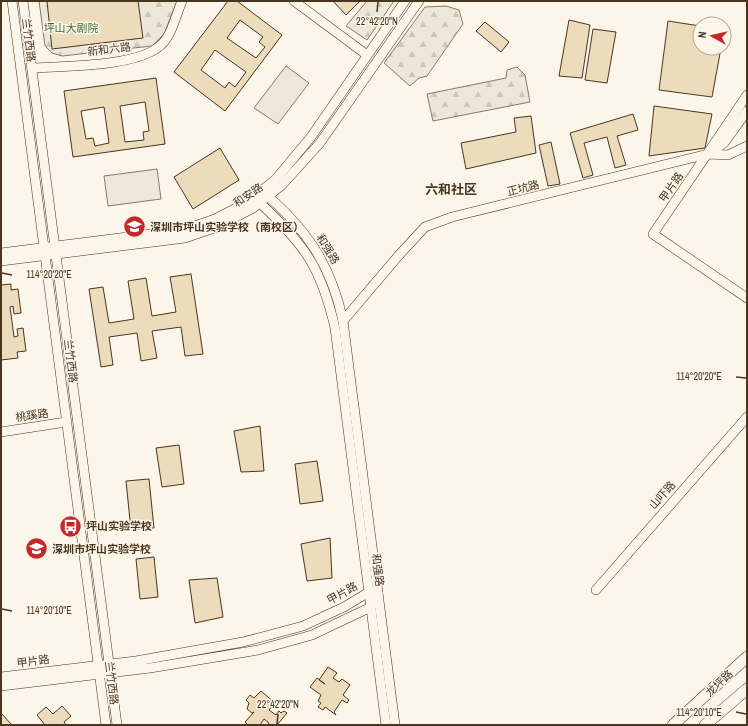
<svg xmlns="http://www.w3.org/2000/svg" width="748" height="726" font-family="'Archivo Narrow','Noto Sans SC',sans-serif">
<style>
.forest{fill:url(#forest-firs);stroke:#887966}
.green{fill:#ede6d9;stroke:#887966}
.building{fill:#ecdcbc;stroke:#4a3520;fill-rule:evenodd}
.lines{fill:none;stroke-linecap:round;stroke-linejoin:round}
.minor-casing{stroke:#4a3520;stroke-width:10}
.major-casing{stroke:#4a3520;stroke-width:12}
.minor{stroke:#fbf6e9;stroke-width:9}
.major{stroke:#fbf6e9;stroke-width:11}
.ticks{fill:none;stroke:#4a3520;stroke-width:1.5}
.labels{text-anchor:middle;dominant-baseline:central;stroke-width:3;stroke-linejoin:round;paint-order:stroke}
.park-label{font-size:11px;fill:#436837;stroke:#fbf6e9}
.street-label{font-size:11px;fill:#4a3520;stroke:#fbf6e9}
.poi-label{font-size:11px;font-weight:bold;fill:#4a3520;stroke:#fbf6e9;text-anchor:start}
.quarter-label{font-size:13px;font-weight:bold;fill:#4a3520;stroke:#fbf6e9}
.ticks-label{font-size:10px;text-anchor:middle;fill:#4a3520;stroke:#fbf6e9;stroke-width:3;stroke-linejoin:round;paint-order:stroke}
</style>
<defs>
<pattern id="forest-firs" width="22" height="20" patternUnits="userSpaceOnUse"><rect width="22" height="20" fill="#ede6d9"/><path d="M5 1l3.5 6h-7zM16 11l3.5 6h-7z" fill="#cdc6ba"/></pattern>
</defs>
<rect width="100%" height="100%" fill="#fbf6e9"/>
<g class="forest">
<polygon points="39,1 177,1 164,34 152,46 62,56 52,53 45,46"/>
<polygon points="367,1 394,1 367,40 346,26"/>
<polygon points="446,6 459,10 463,24 427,76 419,78 410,86 384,63 425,7"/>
<polygon points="517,67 525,75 530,102 433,121 427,94 506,78 507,70"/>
</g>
<g class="green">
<polygon points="286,66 309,83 278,124 254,108"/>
<polygon points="157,169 161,199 108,206 104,176"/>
</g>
<g class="building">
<polygon points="47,1 138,1 143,38 52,49"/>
<path d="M228 1H237L282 35 225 111 174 72ZM240 20 263 37 259 42 265 47 256 58 227 38ZM215 50 246 72 235 87 229 82 225 88 201 70Z"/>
<polygon points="333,1 360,1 346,15"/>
<polygon points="569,20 590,25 582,78 559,76"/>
<polygon points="668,21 700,26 700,48 721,48 712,97 659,90"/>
<polygon points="485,22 509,42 501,52 476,31"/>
<polygon points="593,29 616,32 607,83 585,80"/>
<path d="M156 78 165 144 73 157 64 91ZM145 102 149 131 143 132 144 140 125 142 120 106ZM104 107 109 143 95 146 93 138 86 139 81 111Z"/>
<polygon points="654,106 712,114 705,148 649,156"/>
<polygon points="633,114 638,130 617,136 626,165 615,168 607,137 584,143 593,175 583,178 570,133"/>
<polygon points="531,116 536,153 466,169 461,143 516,132 514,118"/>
<polygon points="551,142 560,184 548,186 539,145"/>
<polygon points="220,148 239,180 193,209 174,177"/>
<polygon points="191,274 203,354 185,356 181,327 152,331 157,358 141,361 137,333 109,337 113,365 101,367 89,289 103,287 109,323 134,319 128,281 146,278 152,316 176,312 170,277"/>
<polygon points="11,284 11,290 18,289 21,313 14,314 13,306 10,307 14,337 18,336 17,329 23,328 26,351 17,352 18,358 1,360 1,285"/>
<polygon points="260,426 264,471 241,472 234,431"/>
<polygon points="179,445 184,484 162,487 156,448"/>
<polygon points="317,461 323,501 300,504 295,464"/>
<polygon points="149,479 154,528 131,530 126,481"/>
<polygon points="330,538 332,578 307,581 301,544"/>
<polygon points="154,557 158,597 140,599 136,559"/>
<polygon points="217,578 223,617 195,623 189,580"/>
<polygon points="328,667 337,673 333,678 339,682 342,679 350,685 343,695 349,700 347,703 342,700 334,712 336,715 325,707 323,710 318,707 321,703 318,701 321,695 310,687 317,678 325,684 319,680"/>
<polygon points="261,691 275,703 269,710 276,715 279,711 281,713 284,711 287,713 277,725 267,725 269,723 264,719 260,725 248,725 245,722 254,712 252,713 247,709 249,703 246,700 250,695 254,698"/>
<polygon points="62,706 71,716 64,722 66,725 45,725 37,715 46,707 53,714"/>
<polygon points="1,713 11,724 10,725 1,725"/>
</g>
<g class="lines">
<defs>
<g id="minor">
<polyline points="12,1 106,725"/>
<polyline points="23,1 117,725"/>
<polyline points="294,1 367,55"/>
<path d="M32 68C64 66 138 67 161 45 172 35 176 15 182 1"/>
<polyline points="747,95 653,234 747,298"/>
<polyline points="711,152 724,143 747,111"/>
<path d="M262 191C306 228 331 264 343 321L395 725"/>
<path d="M262 191 260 203C305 245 321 267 335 328L386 725"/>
<polyline points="1,253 183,230 215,219 248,202 276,179 311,137 405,1"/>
<polyline points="1,261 185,238 217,227 253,208 282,185 320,143 419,1"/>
<polyline points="343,321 399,255 425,227 452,217 708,154 728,155 747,146"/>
<polyline points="1,432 66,422"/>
<polyline points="596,590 747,417"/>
<polyline points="1,677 136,661 243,642 303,626 344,607 369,592 378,593 371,607 312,635 258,650 150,668 1,686"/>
</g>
<g id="major">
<polyline points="673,725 747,657"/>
<polyline points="705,725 747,689"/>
</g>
</defs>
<use href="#minor" class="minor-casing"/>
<use href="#major" class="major-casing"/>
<use href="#minor" class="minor"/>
<use href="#major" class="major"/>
</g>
<path class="ticks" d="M377 12 378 2M2 273 12 275M736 377 746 378M2 609 12 611M736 712 746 714M277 724 278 714"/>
<defs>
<symbol id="school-disc" viewBox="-11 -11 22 22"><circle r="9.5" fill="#c62828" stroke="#fbf6e9"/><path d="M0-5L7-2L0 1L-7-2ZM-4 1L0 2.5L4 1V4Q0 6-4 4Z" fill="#fff"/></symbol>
<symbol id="bus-disc" viewBox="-11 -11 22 22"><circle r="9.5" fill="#c62828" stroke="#fbf6e9"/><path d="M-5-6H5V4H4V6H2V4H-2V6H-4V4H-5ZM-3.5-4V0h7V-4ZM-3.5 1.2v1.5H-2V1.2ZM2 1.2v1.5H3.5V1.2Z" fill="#fff"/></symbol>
</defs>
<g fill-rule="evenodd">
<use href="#school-disc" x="122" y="214" width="25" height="25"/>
<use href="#bus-disc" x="58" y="514" width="25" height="25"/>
<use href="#school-disc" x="24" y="536" width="25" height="25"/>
</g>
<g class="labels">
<g class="park-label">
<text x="71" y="28">坪山大剧院</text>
</g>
<g class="street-label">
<text transform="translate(29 40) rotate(83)">兰竹西路</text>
<text transform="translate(109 49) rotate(-7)">新和六路</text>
<text transform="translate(671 187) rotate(-56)">甲片路</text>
<text transform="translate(523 188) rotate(-14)">正坑路</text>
<text transform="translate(248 195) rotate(-34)">和安路</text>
<text transform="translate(328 249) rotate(59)">和强路</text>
<text transform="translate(71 361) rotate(83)">兰竹西路</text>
<text transform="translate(32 415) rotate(-8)">桃蹊路</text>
<text transform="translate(662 495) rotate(-49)">山吓路</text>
<text transform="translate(378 570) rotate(83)">和强路</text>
<text transform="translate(342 593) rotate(-29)">甲片路</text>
<text transform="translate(33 661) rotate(-8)">甲片路</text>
<text transform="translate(112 683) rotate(83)">兰竹西路</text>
<text transform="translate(719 683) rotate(-43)">龙坪路</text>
</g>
<g class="poi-label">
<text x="150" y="227">深圳市坪山实验学校（南校区）</text>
<text x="86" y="526">坪山实验学校</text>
<text x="52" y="549">深圳市坪山实验学校</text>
</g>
<g class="quarter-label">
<text x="451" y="189">六和社区</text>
</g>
</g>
<g class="ticks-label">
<text x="377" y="25">22°42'20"N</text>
<text x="49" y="278">114°20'20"E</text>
<text x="699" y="380">114°20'20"E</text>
<text x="49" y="614">114°20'10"E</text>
<text x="278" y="708">22°42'20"N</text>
<text x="699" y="716">114°20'10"E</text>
</g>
<rect width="748" height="726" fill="none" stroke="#4a3520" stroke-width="4"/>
<g transform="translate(712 36) rotate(278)"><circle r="19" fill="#fbf6e9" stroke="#b4a999"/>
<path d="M0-3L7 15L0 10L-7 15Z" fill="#c62828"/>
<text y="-6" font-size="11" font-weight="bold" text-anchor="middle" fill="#4a3520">N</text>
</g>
</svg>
